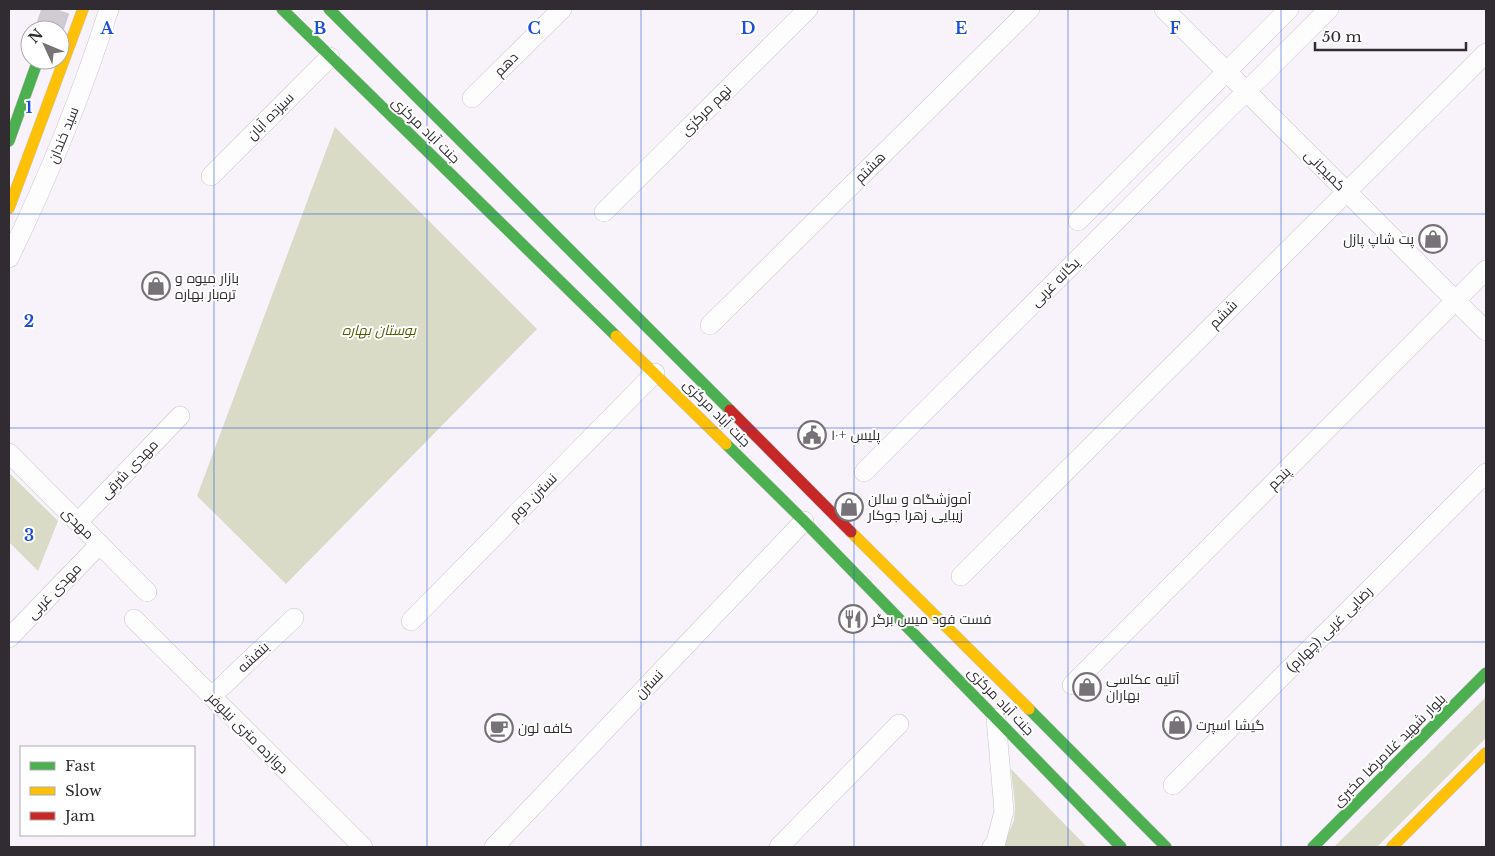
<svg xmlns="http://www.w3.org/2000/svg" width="1495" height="856" font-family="'Libre Baskerville',Cairo,serif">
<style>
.green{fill:#d9dbc6}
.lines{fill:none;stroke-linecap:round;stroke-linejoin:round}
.highway-tunnel{stroke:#d0cbd2;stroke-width:28;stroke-dasharray:28 14;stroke-linecap:butt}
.street-casing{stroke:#c8c4ca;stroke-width:20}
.fast-casing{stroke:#c8c4ca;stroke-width:12}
.slow-casing{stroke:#c8c4ca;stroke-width:12}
.jam-casing{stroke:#c8c4ca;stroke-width:12}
.street{stroke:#fefdfe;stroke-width:19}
.fast{stroke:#4caf50;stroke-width:11}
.slow{stroke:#ffc107;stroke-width:11}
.jam{stroke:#c62828;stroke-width:11}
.grid{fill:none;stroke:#1d4ed8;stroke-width:1;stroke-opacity:0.55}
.labels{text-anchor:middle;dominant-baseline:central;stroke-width:4;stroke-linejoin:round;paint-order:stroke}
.street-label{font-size:14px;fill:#302c32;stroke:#fff}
.poi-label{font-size:14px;fill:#302c32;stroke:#fff;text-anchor:start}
.park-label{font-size:14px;font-style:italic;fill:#545b00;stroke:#fff}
.grid-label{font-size:16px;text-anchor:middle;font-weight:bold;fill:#1d4ed8;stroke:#fff;stroke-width:4;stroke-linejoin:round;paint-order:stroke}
</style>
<rect width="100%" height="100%" fill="#f8f3fa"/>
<g class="green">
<polygon points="335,127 537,329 286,584 197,496"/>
<polygon points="9,473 58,521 38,571 9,542"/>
<polygon points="1486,697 1486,738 1377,847 1334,847"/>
<polygon points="1011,769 1087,847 1003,847 1014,820 1015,805"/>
</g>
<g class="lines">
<g class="highway-tunnel">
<polyline points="9,10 9,9"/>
<polyline points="49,30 56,9"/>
</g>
<defs>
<g id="street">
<polyline points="1164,9 1486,331"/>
<polyline points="472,98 562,9"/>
<polyline points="211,176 330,57"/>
<polyline points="604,212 808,9"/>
<polyline points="1078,221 1289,9"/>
<path d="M9 258C48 178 82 94 109 9"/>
<polyline points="710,325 1030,9"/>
<polyline points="9,453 147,592"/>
<polyline points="864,472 1329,9"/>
<polyline points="78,522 180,416"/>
<polyline points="961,576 1486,53"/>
<polyline points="134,619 363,847"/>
<polyline points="411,621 655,373"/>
<polyline points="9,638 100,544"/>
<polyline points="1072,685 1486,270"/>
<polyline points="212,696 294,618"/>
<polyline points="1173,785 1486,473"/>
<polyline points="494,847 804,521"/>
<polyline points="779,847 899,724"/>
<polyline points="992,847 996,842 1004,811 996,718"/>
</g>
<g id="fast">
<polyline points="282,9 616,336"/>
<polyline points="329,9 730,410"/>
<polyline points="9,141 38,60"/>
<polyline points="726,444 804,521 1121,847"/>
<polyline points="1029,709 1166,847"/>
<polyline points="1313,847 1486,673"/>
</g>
<g id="slow">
<polyline points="9,208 83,9"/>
<polyline points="616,336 726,444"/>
<polyline points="851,532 1029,709"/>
<polyline points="1392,847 1486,753"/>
</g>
<polyline id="jam" points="730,410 851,532"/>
</defs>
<use href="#street" class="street-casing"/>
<use href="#fast" class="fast-casing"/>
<use href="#slow" class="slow-casing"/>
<use href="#jam" class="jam-casing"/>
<use href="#street" class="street"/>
<use href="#fast" class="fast"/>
<use href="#slow" class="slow"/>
<use href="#jam" class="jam"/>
</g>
<path class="grid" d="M214 9V847M427 9V847M641 9V847M854 9V847M1068 9V847M1281 9V847M9 214H1486M9 428H1486M9 642H1486"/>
<defs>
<symbol id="shop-ring" viewBox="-11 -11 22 22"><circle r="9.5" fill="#fff" stroke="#767278" stroke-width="1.5"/><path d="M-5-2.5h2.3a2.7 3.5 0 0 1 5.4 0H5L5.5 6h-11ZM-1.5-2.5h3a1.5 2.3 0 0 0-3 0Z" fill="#767278"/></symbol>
<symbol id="civic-ring" viewBox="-11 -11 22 22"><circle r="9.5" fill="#fff" stroke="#767278" stroke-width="1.5"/><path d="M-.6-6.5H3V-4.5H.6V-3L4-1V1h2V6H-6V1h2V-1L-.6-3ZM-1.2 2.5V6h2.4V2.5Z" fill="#767278"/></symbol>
<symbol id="restaurant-ring" viewBox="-11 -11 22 22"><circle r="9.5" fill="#fff" stroke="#767278" stroke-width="1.5"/><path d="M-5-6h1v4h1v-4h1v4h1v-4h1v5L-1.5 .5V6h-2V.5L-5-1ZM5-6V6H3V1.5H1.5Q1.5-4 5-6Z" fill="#767278"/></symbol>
<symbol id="cafe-ring" viewBox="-11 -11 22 22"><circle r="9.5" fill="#fff" stroke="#767278" stroke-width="1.5"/><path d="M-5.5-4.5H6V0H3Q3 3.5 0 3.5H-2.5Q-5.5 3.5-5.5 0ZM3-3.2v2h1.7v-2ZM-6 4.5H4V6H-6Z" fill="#767278"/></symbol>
</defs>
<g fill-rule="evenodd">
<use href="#shop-ring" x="1417" y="223" width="32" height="32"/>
<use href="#shop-ring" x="140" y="270" width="32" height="32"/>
<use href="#civic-ring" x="796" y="419" width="32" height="32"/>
<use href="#shop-ring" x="833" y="491" width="32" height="32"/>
<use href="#restaurant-ring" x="837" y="603" width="32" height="32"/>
<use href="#shop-ring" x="1071" y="671" width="32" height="32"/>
<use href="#shop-ring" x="1161" y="709" width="32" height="32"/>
<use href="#cafe-ring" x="483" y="712" width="32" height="32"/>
</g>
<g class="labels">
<g class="street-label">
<text transform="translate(506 64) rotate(-45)">دهم</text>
<text transform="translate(706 110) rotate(-45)">نهم مرکزی</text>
<text transform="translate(270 116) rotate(-45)">سیزده آبان</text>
<text transform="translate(426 130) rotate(44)">جنت آباد مرکزی</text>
<text transform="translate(63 135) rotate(-68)">سید خندان</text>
<text transform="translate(870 167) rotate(-45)">هشتم</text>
<text transform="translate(1325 170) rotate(45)">کمیجانی</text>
<text transform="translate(1055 282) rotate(-45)">یگانه غربی</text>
<text transform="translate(1223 314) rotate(-45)">ششم</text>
<text transform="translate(717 413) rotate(45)">جنت آباد مرکزی</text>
<text transform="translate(129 469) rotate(-46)">مهدی شرقی</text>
<text transform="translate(1279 478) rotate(-45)">پنجم</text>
<text transform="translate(533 497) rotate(-45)">نسترن دوم</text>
<text transform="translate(78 523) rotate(45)">مهدی</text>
<text transform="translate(54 591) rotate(-46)">مهدی غربی</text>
<text transform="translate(1329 629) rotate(-45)">رضایی غربی (چهارم)</text>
<text transform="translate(253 657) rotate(-43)">بنفشه</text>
<text transform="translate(649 684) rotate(-46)">نسترن</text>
<text transform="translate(1001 701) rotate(46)">جنت آباد مرکزی</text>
<text transform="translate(248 733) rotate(45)">دوازده متری نیلوفر</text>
<text transform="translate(1389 750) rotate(-45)">بلوار شهید غلامرضا مخبری</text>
</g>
<g class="poi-label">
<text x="1414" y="239" text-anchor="end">پت شاپ پازل</text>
<text x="175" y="278">بازار میوه و<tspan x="175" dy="16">تره‌بار بهاره</tspan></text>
<text x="831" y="435">پلیس +۱۰</text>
<text x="868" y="499">آموزشگاه و سالن<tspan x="868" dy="16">زیبایی زهرا جوکار</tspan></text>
<text x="872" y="619">فست فود میس برگر</text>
<text x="1106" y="679">آتلیه عکاسی<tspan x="1106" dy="16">بهاران</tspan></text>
<text x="1196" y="725">گیشا اسپرت</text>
<text x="518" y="728">کافه لون</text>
</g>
<g class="park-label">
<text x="379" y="330">بوستان بهاره</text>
</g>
</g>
<g class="grid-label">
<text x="107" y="34">A</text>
<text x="320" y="34">B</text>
<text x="534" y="34">C</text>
<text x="748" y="34">D</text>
<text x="961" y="34">E</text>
<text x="1175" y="34">F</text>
<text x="29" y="113">1</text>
<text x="29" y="327">2</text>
<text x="29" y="541">3</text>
</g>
<rect width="1495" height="856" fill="none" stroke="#302c32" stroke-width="20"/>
<rect x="20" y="746" width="175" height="90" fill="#ffffff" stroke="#acabad"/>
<rect x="30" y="762" width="25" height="8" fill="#4caf50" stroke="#acabad"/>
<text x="65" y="771" font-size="15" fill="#302c32">Fast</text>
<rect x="30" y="787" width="25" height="8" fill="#ffc107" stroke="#acabad"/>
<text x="65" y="796" font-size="15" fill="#302c32">Slow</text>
<rect x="30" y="812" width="25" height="8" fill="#c62828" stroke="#acabad"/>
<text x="65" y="821" font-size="15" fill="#302c32">Jam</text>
<g transform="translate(45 45) rotate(314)"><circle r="24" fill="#ffffff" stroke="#acabad"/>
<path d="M0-4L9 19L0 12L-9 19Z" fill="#767278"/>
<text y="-8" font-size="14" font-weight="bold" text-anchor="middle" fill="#302c32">N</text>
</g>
<path d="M1315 42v8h151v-8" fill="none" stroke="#302c32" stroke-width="2.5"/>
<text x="1322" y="42" font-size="15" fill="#302c32" stroke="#ffffff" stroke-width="4" paint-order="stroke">50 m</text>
</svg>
